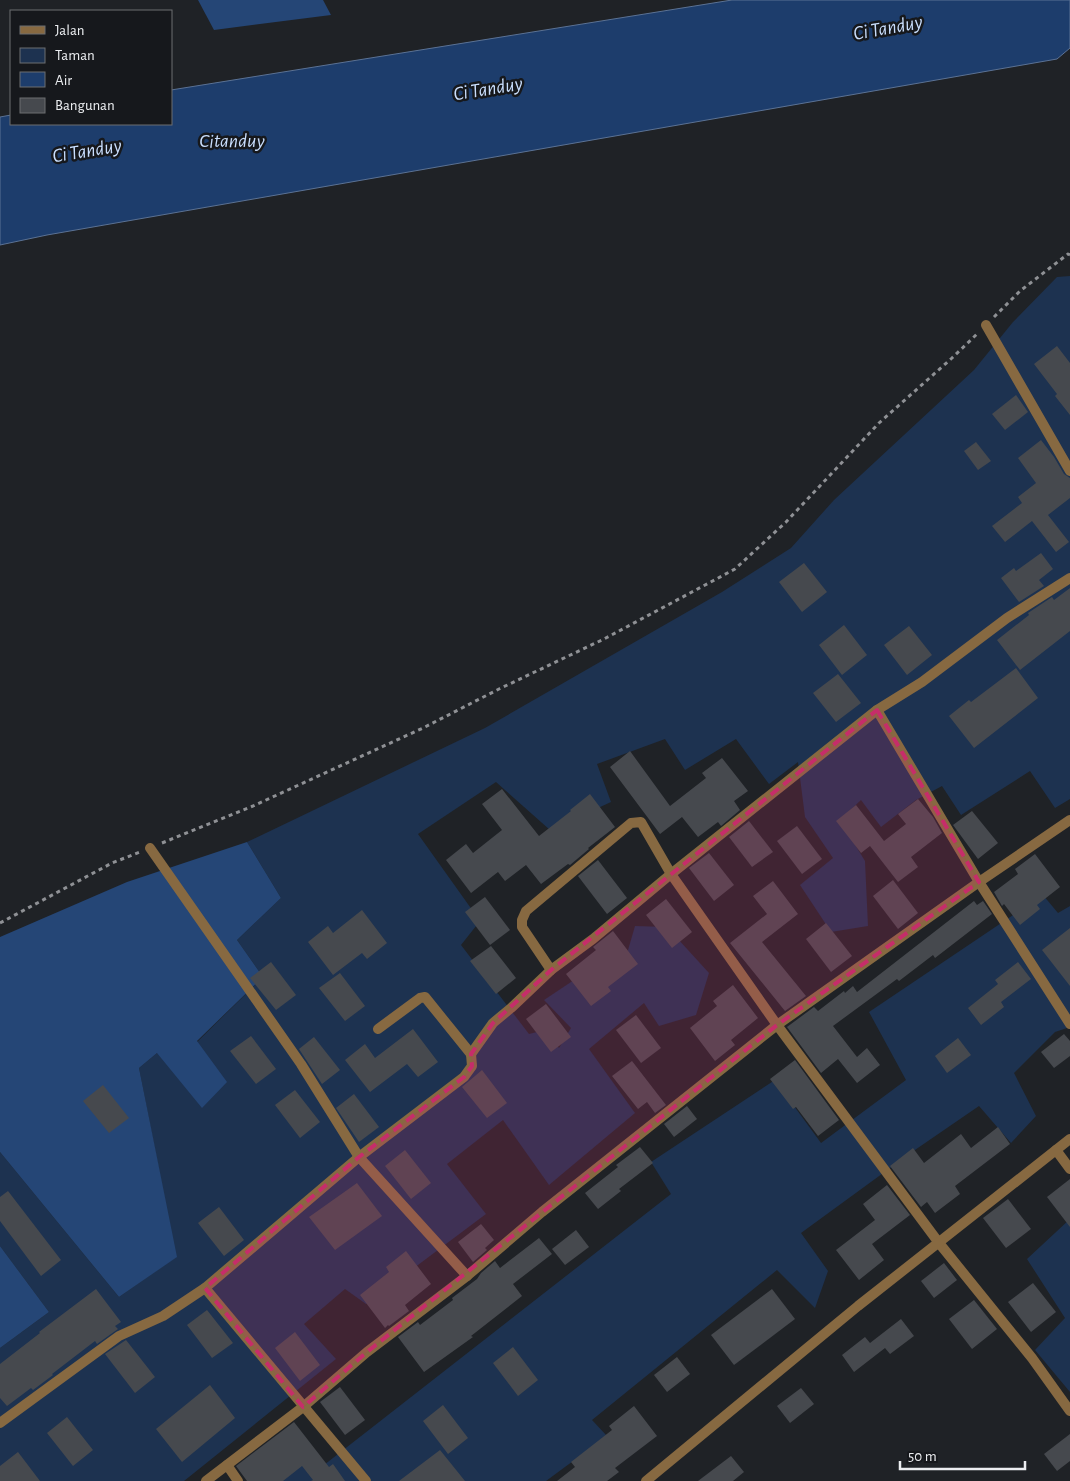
<svg xmlns="http://www.w3.org/2000/svg" width="1070" height="1481" font-family="'Alegreya Sans',sans-serif">
<style>
.green{fill:#1d3250}
.forest{fill:#254676}
.water{fill:#1d3d6c;stroke:#5b7294}
.building{fill:#46494e}
.lines{fill:none;stroke-linecap:round;stroke-linejoin:round}
.path{stroke:#8f9195;stroke-width:3;stroke-dasharray:4 4;stroke-linecap:butt}
.street{stroke:#876941;stroke-width:10}
.marked{fill:#c62d6a;fill-opacity:0.2;stroke:#c62d6a;stroke-width:4;stroke-dasharray:10 6;stroke-linejoin:round}
.labels{text-anchor:middle;dominant-baseline:central;stroke-width:5;stroke-linejoin:round;paint-order:stroke}
.water-label{font-size:20px;font-style:italic;fill:#c9defd;stroke:#16181c}
</style>
<rect width="100%" height="100%" fill="#1f2226"/>
<g class="green">
<polygon points="1070,276 1070,799 1055,808 1030,771 961,815 942,786 916,800 881,827 861,800 840,820 865,861 868,926 831,932 800,885 833,858 805,817 798,762 769,784 736,739 685,770 665,739 597,764 611,802 550,830 496,782 418,834 480,921 461,945 529,1034 545,1030 559,1048 571,1028 544,1000 580,976 626,957 635,926 667,927 709,973 696,1015 659,1026 644,1003 589,1049 635,1113 549,1185 503,1120 447,1164 486,1214 366,1304 345,1289 304,1324 336,1359 184,1481 0,1481 0,1348 49,1312 0,1246 0,1152 119,1297 176,1257 139,1068 157,1053 197,1042 263,977 237,940 281,898 247,842 485,728 722,592 791,548 834,500 974,370 1013,322 1057,277"/>
<polygon points="1043,895 1058,913 1070,906 1070,1027 1055,1032 1014,1073 1036,1116 1011,1143 979,1106 912,1152 801,1233 828,1271 815,1308 777,1270 592,1420 607,1436 546,1481 269,1481 307,1449 324,1465 671,1194 651,1162 775,1080 821,1143 906,1080 869,1012"/>
<polygon points="1070,1219 1070,1392 1035,1350 1065,1318 1027,1259"/>
</g>
<g class="forest">
<polygon points="198,0 323,0 331,15 214,30"/>
<polygon points="247,842 281,898 237,940 263,977 197,1041 227,1082 202,1108 157,1053 139,1068 177,1257 119,1297 0,1152 0,937 127,882"/>
<polygon points="0,1246 49,1312 0,1348"/>
</g>
<polygon class="water" points="732,0 1070,0 1070,48 1057,59 47,235 0,245 0,117 11,115 11,124 171,124 171,90"/>
<g class="building">
<polygon points="1057,346 1070,363 1070,415 1055,396 1057,394 1034,364"/>
<polygon points="1016,395 1028,412 1005,430 992,414"/>
<polygon points="1041,440 1054,457 1064,474 1070,478 1070,498 1048,515 1069,542 1056,552 1032,521 1005,542 992,526 1022,503 1018,497 1036,483 1018,458"/>
<polygon points="976,442 991,461 978,470 964,451"/>
<polygon points="1041,553 1053,569 1039,580 1044,586 1019,602 1001,578 1014,568 1016,571"/>
<polygon points="804,563 827,592 802,612 779,582"/>
<polygon points="1070,588 1070,631 1020,670 997,640 1029,615 1028,613 1052,597 1054,600"/>
<polygon points="844,625 867,655 842,675 819,645"/>
<polygon points="909,626 932,655 907,675 884,645"/>
<polygon points="1016,668 1038,698 974,748 949,716 969,700 971,702"/>
<polygon points="838,674 861,703 836,722 813,693"/>
<polygon points="630,751 670,806 706,778 702,773 722,758 748,791 734,801 740,810 721,826 718,822 698,837 682,817 660,834 610,767"/>
<polygon points="502,789 539,836 571,811 570,810 590,794 615,827 588,848 589,849 570,865 568,864 541,884 526,865 505,881 498,872 471,893 446,860 466,844 473,853 502,830 482,804"/>
<polygon points="918,799 933,817 942,833 911,857 918,867 898,882 870,846 861,853 836,821 856,805 884,841 906,824 898,814"/>
<polygon points="972,811 998,843 978,859 953,825"/>
<polygon points="749,821 773,852 752,867 729,837"/>
<polygon points="797,826 822,859 802,874 777,841"/>
<polygon points="709,853 734,885 714,901 689,868"/>
<polygon points="1035,854 1060,887 1037,905 1040,909 1020,925 1004,904 1002,906 994,892 1018,874 1015,869"/>
<polygon points="598,860 627,898 607,914 578,876"/>
<polygon points="893,880 918,913 898,929 873,896"/>
<polygon points="773,881 798,914 762,942 806,996 785,1011 730,943 767,914 753,896"/>
<polygon points="485,897 510,930 490,945 465,912"/>
<polygon points="666,899 692,932 672,948 646,915"/>
<polygon points="974,901 977,905 983,901 992,914 935,958 933,955 899,981 897,979 833,1026 857,1057 867,1048 880,1065 857,1083 838,1059 821,1073 787,1027 814,1007 818,1011 844,991 845,993 853,986 857,992"/>
<polygon points="362,910 387,943 367,959 362,953 333,975 308,942 328,926 333,933"/>
<polygon points="826,923 852,956 831,972 806,939"/>
<polygon points="1070,928 1070,986 1042,950"/>
<polygon points="613,931 638,964 608,987 611,991 591,1006 566,974 596,950 593,947"/>
<polygon points="491,946 516,978 496,994 470,961"/>
<polygon points="271,962 296,995 276,1010 250,978"/>
<polygon points="1018,962 1031,979 1001,1002 1004,1007 981,1025 968,1008 998,984 995,980"/>
<polygon points="340,973 365,1006 345,1021 319,988"/>
<polygon points="733,985 758,1018 731,1040 735,1045 715,1061 690,1028 717,1006 713,1001"/>
<polygon points="546,1004 571,1037 551,1052 526,1019"/>
<polygon points="636,1015 661,1048 641,1063 616,1030"/>
<polygon points="413,1029 438,1062 418,1077 407,1064 370,1092 345,1060 365,1044 375,1058"/>
<polygon points="1064,1034 1070,1041 1070,1056 1054,1068 1041,1052"/>
<polygon points="251,1036 276,1069 256,1084 230,1051"/>
<polygon points="314,1037 340,1070 322,1084 299,1049"/>
<polygon points="958,1038 971,1055 947,1073 935,1056"/>
<polygon points="795,1060 839,1120 818,1136 796,1107 793,1109 770,1079"/>
<polygon points="632,1061 666,1105 655,1113 647,1102 638,1109 612,1076"/>
<polygon points="482,1070 507,1103 487,1118 462,1087"/>
<polygon points="103,1085 129,1118 109,1133 83,1101"/>
<polygon points="295,1090 320,1122 300,1138 275,1105"/>
<polygon points="354,1094 379,1127 359,1142 336,1108"/>
<polygon points="687,1106 697,1119 674,1137 664,1124"/>
<polygon points="998,1127 1010,1144 955,1186 960,1194 935,1213 927,1202 921,1207 890,1166 913,1148 924,1163 961,1134 971,1148"/>
<polygon points="640,1147 653,1163 619,1189 621,1191 598,1209 585,1193 618,1167 616,1165"/>
<polygon points="405,1150 431,1183 411,1199 385,1166"/>
<polygon points="1070,1179 1070,1227 1047,1197"/>
<polygon points="357,1183 382,1216 335,1250 309,1217"/>
<polygon points="887,1185 910,1215 872,1244 884,1260 859,1280 836,1250 875,1220 863,1204"/>
<polygon points="8,1191 61,1260 41,1276 0,1221 0,1197"/>
<polygon points="1008,1199 1031,1229 1006,1248 983,1218"/>
<polygon points="219,1207 244,1240 224,1256 198,1223"/>
<polygon points="481,1224 494,1240 485,1248 487,1250 473,1262 458,1242"/>
<polygon points="576,1230 589,1247 565,1265 552,1249"/>
<polygon points="539,1238 552,1254 513,1284 522,1296 471,1336 473,1337 424,1372 398,1337 418,1322 420,1325 453,1300 452,1298 477,1279 481,1273 495,1261 500,1268"/>
<polygon points="406,1251 431,1284 405,1305 409,1311 389,1326 388,1325 385,1328 360,1295 389,1272 386,1267"/>
<polygon points="944,1263 957,1280 934,1298 921,1281"/>
<polygon points="1033,1283 1056,1312 1031,1332 1008,1302"/>
<polygon points="96,1289 121,1322 115,1326 118,1329 97,1344 95,1341 52,1374 53,1375 33,1390 31,1388 7,1406 0,1398 0,1364 40,1333 39,1332"/>
<polygon points="772,1289 795,1319 734,1365 711,1335"/>
<polygon points="974,1300 997,1329 972,1349 949,1319"/>
<polygon points="207,1310 233,1343 212,1358 187,1325"/>
<polygon points="901,1319 914,1336 890,1354 885,1348 854,1372 842,1355 865,1337 870,1343"/>
<polygon points="295,1332 320,1365 300,1381 275,1348"/>
<polygon points="126,1340 155,1377 135,1393 105,1354"/>
<polygon points="513,1347 538,1380 518,1396 493,1363"/>
<polygon points="677,1357 690,1374 667,1392 654,1375"/>
<polygon points="210,1385 235,1418 182,1462 156,1429"/>
<polygon points="340,1387 365,1420 345,1435 320,1402"/>
<polygon points="801,1388 814,1404 790,1423 777,1406"/>
<polygon points="443,1405 468,1438 448,1454 423,1421"/>
<polygon points="634,1406 657,1436 615,1468 619,1472 607,1481 557,1481 575,1467 571,1462 612,1430 609,1426"/>
<polygon points="67,1417 93,1450 73,1466 47,1433"/>
<polygon points="294,1422 329,1467 333,1464 345,1481 311,1481 313,1480 302,1466 283,1481 247,1481 236,1466"/>
<polygon points="1070,1434 1070,1461 1057,1471 1044,1454"/>
<polygon points="440,1450 465,1481 399,1481"/>
<polygon points="18,1452 40,1481 0,1481 0,1466"/>
<polygon points="731,1456 744,1472 733,1481 698,1481"/>
</g>
<g class="lines">
<g class="path">
<polyline points="994,317 1020,291 1068,254 1070,255"/>
<polyline points="162,843 253,806 423,728 499,689 604,639 735,569 786,522 879,423 952,358 977,334"/>
<polyline points="0,923 112,863 140,852"/>
</g>
<g class="street">
<polyline points="986,325 1070,471"/>
<polyline points="877,710 979,882 1070,1024"/>
<polyline points="150,848 301,1064 359,1157 467,1276"/>
<polyline points="551,970 522,927 522,920 526,911 631,823 641,822 671,874 777,1025 939,1243 1032,1358 1070,1411"/>
<polyline points="378,1029 420,998 425,997 471,1054"/>
<polyline points="1056,1150 1070,1169"/>
<polyline points="205,1288 366,1481"/>
<polyline points="0,1423 119,1336 163,1316 205,1288 359,1157 464,1077 472,1066 471,1054 493,1023 511,1008 551,970 593,939 671,874 877,710 922,682 1007,618 1070,578"/>
<polyline points="227,1465 238,1481"/>
<polyline points="206,1481 303,1407 367,1352 467,1276 542,1212 777,1025 979,882 1070,820"/>
<polyline points="646,1481 858,1306 1070,1139"/>
</g>
</g>
<path class="marked" d="M877 710 979 882 777 1025 367 1352 303 1407 205 1288 359 1157 464 1077 472 1066 471 1054 493 1023 551 970Z"/>
<g class="labels">
<g class="water-label">
<text transform="translate(888 28) rotate(-10)">Ci Tanduy</text>
<text transform="translate(488 89) rotate(-9)">Ci Tanduy</text>
<text x="232" y="141">Citanduy</text>
<text transform="translate(87 151) rotate(-9)">Ci Tanduy</text>
</g>
</g>
<rect x="10" y="10" width="162" height="115" fill="#16181c" stroke="#6c6e71"/>
<rect x="20" y="26" width="25" height="8" fill="#876941" stroke="#6c6e71"/>
<text x="55" y="35" font-size="15" fill="#eceef1">Jalan</text>
<rect x="20" y="48" width="25" height="15" fill="#1d3250" stroke="#6c6e71"/>
<text x="55" y="60" font-size="15" fill="#eceef1">Taman</text>
<rect x="20" y="72" width="25" height="15" fill="#1d3d6c" stroke="#6c6e71"/>
<text x="55" y="85" font-size="15" fill="#eceef1">Air</text>
<rect x="20" y="98" width="25" height="15" fill="#46494e" stroke="#6c6e71"/>
<text x="55" y="110" font-size="15" fill="#eceef1">Bangunan</text>
<path d="M900 1461v8h125v-8" fill="none" stroke="#eceef1" stroke-width="2.5"/>
<text x="908" y="1461" font-size="15" fill="#eceef1" stroke="#16181c" stroke-width="4" paint-order="stroke">50 m</text>
</svg>
